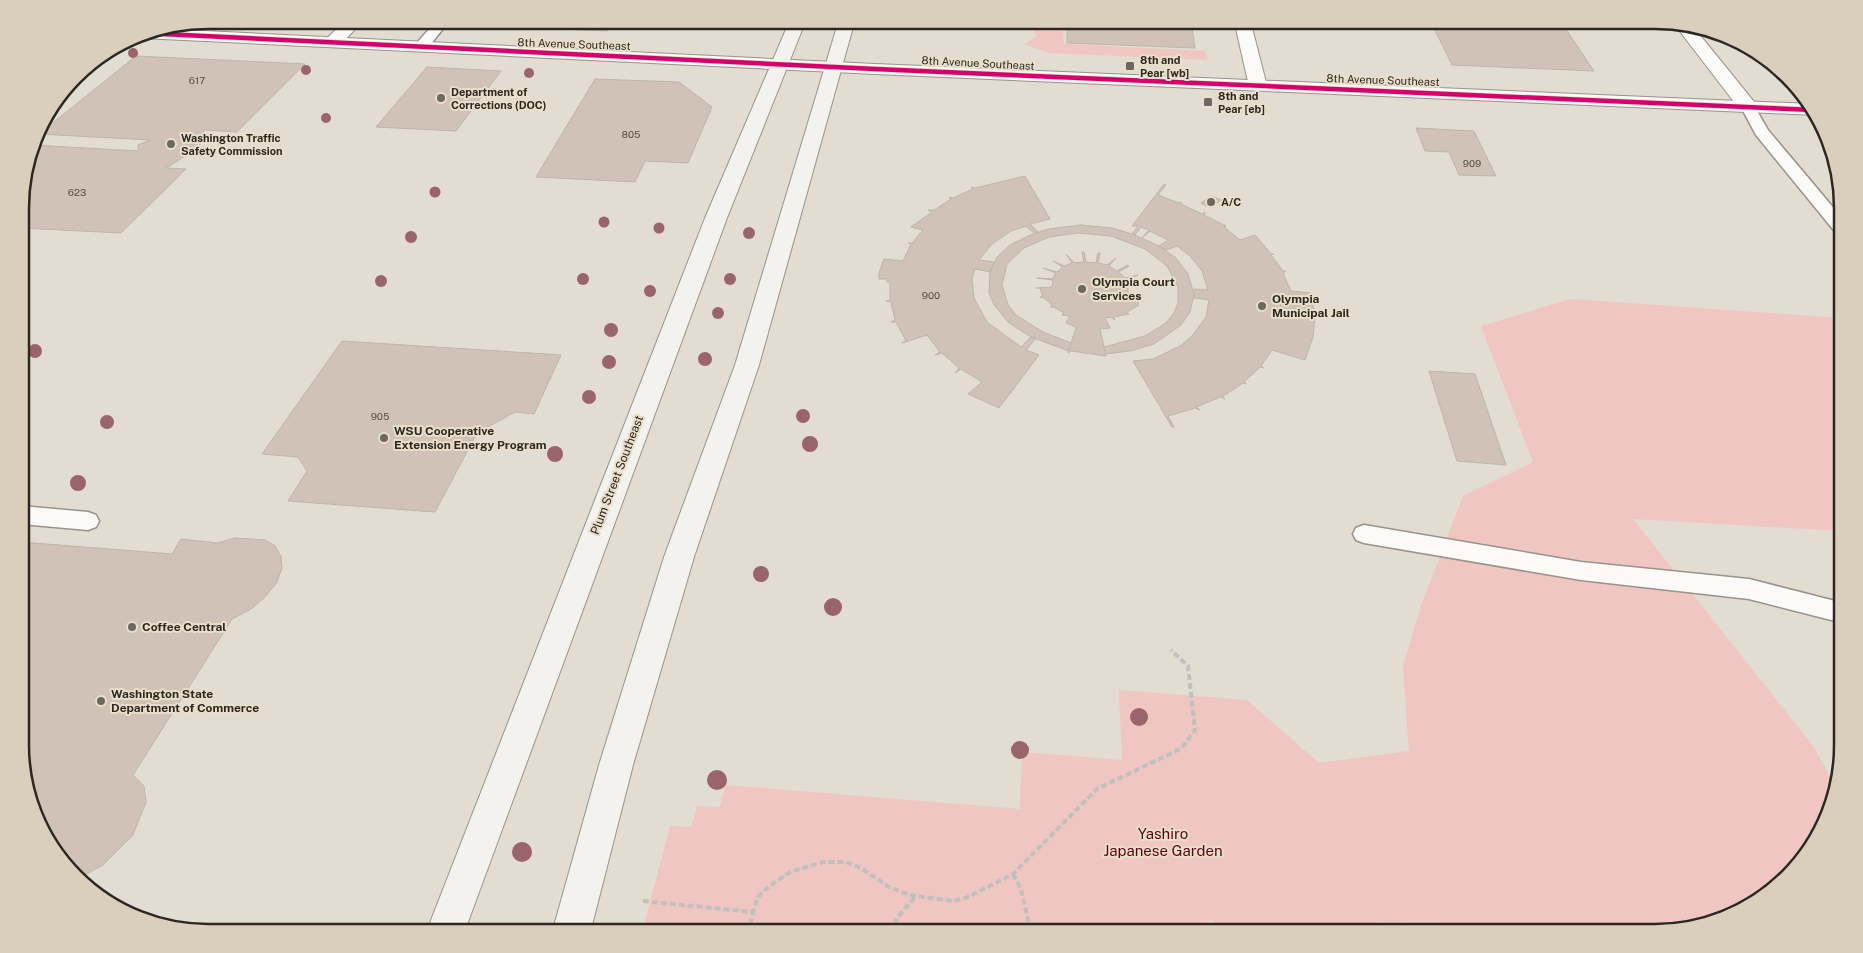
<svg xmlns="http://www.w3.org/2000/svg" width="1863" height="953" font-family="'Public Sans',sans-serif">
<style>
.green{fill:#f0c6c2}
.building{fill:#d0c2b6;stroke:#bcb5ae}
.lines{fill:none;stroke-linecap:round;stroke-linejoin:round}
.service-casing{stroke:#98938b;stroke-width:3}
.minor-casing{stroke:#98938b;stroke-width:2}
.tertiary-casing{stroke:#98938b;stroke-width:2}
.secondary-casing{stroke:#98938b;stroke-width:2}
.path{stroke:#c1c0bc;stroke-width:4;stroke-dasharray:6 3;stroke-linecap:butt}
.service{fill:#fbfaf8;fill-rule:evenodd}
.minor{fill:#fbfaf8;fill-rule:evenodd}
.tertiary{fill:#fbfaf8;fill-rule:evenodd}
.secondary{fill:#f3f2ee;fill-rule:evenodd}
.cycleway-casing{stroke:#e9deca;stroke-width:6}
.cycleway{stroke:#d6006c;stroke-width:4.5}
.tree{fill:#9a646b}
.poi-dot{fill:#6c675f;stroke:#e9deca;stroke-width:2}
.labels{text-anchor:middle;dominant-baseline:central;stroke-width:4;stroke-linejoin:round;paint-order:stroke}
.number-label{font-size:10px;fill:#554e46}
.far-street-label{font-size:11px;fill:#2c2821;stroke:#e9deca}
.far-poi-label{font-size:11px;font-weight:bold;fill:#2c2821;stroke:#e9deca;text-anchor:start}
.poi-label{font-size:12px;font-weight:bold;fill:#2c2821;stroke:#e9deca;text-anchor:start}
.street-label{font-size:12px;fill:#2c2821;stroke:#e9deca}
.near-park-label{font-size:15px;fill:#5f0217;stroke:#e9deca}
.rim{fill:none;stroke:#2c2821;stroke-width:2.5}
</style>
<rect width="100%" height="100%" fill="#e2dcd1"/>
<g class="green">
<polygon points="1029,20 1062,20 1064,44 1205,51 1208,60 1049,53 1024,44 1037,37"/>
<polygon points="1571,299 1842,318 1842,531 1633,519 1814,747 1834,784 1823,828 1796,869 1759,902 1715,923 1667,933 1552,933 1550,925 1380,922 1375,933 1225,933 1211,920 1193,933 642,933 670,826 691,827 697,806 720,807 725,785 1020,809 1022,752 1122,760 1119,690 1247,700 1319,763 1409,751 1403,666 1422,603 1463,496 1533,462 1481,326"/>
</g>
<g class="building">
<polygon points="212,20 280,20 255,22"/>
<polygon points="490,20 614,20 607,31 486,26"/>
<polygon points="963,20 1004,20 1002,28 962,26"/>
<polygon points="1067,20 1191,20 1195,48 1067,43"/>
<polygon points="1430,20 1560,20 1594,71 1452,65"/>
<polygon points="136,56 305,64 237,132 205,130 202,133 204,138 198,148 166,168 186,169 121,233 20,228 20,195 34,145 138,151 138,145 150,140 39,134"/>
<polygon points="427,67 501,71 456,131 376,127"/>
<polygon points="595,79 679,82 712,107 688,163 645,161 635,182 536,177"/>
<polygon points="1416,128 1474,131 1496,176 1459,175 1449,152 1425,151"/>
<polygon points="1025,176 1050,219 1030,224 1038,232 1035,234 1026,226 1011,231 992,244 979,260 994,262 990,272 975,269 972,278 974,298 987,322 1021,347 1031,337 1035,339 1026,350 1039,355 999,408 968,394 982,382 961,369 955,373 959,368 942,353 935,355 940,352 927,335 902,343 906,341 896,322 891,322 895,320 891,302 886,301 890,300 890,282 887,282 887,279 879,279 879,273 884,259 903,261 911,244 908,243 912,243 923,230 911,227 932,212 928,210 934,210 951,199 949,197 953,198 973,189 971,187 975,188"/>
<polygon points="1164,184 1166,185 1158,195 1179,203 1181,202 1181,204 1202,214 1205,212 1204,215 1226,226 1224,227 1240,240 1255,235 1257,237 1271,254 1274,254 1271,255 1283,271 1286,271 1283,273 1291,291 1311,293 1315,317 1313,337 1305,360 1272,350 1261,366 1264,368 1260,367 1244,382 1247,384 1243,383 1222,397 1225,399 1221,397 1196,407 1200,410 1195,408 1168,416 1174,427 1172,427 1133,361 1153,359 1180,346 1192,336 1206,317 1209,300 1194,298 1194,289 1208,290 1202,271 1190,256 1177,246 1166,250 1159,246 1168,240 1150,231 1142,238 1149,230 1141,227 1135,235 1132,234 1138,226 1132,226"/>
<polygon points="1211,196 1221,200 1211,208 1201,203"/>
<polygon points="1081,225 1112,228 1132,234 1159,246 1176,258 1188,274 1194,294 1190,312 1181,325 1154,344 1130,351 1105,354 1104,347 1145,336 1166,323 1174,313 1178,303 1178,287 1167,266 1145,249 1111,236 1078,233 1049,237 1024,248 1007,264 1002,285 1008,305 1016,315 1043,332 1071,343 1069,351 1031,337 1009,323 994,305 989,293 990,272 997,257 1010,245 1028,236 1048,229"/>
<polygon points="1082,252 1084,252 1086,262 1096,263 1098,253 1100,253 1098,263 1107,265 1116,258 1109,266 1117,271 1127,265 1129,266 1119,272 1125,278 1138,275 1126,279 1128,285 1143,285 1128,286 1128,293 1143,296 1137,305 1139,305 1127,312 1129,314 1113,317 1115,320 1111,317 1105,318 1110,328 1100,329 1106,356 1071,351 1068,353 1076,327 1066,323 1070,316 1062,315 1064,313 1054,307 1050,307 1052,305 1044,298 1040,297 1043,297 1040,288 1036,288 1052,287 1053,280 1037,278 1052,279 1056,273 1043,268 1057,272 1063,267 1053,261 1064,266 1072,263 1066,254 1074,263 1084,262"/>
<polygon points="342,341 561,355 534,414 515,412 477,433 435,512 288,501 307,471 298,457 262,454"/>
<polygon points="1429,371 1475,374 1506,465 1457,461"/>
<polygon points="235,538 265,540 275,546 281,556 282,568 277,582 266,596 251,609 232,619 133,775 144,786 146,802 133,835 103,865 77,879 52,850 22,770 21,542 172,554 181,539 217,543"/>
</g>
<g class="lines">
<defs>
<g id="service">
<polygon points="437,20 450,20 426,50 416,50 414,47 416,44"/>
<polygon points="1748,103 1753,104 1768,130 1842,218 1842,234 1836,233 1756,135 1741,107"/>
<polygon points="21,506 88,512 96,515 99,521 96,527 88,530 21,524"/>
<polygon points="1364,525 1581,562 1749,579 1843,603 1843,623 1749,599 1581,580 1364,543 1356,540 1353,534 1356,528"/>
</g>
<g id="minor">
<polygon points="346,20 364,20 338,47 326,47 323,43 326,39"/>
<polygon points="1234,20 1250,20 1267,86 1264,90 1252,90 1249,86"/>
<polygon points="1675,25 1695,29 1755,103 1757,107 1755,111 1741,111"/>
</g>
<polygon id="tertiary" points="163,29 875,64 1812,104 1816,115 875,74 142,38 135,35"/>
<g id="secondary">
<polygon points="790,20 806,20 727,218 464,933 426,933 705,218"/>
<polygon points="839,20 855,20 759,365 694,557 633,765 590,933 552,933 599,765 664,557 735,365"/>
</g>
</defs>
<use href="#service" class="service-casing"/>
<use href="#minor" class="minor-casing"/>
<use href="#tertiary" class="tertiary-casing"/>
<use href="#secondary" class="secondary-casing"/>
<g class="path">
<polyline points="1013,874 1021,889 1030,928 1034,933"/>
<polyline points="643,901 753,912 758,897 767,888 790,872 823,862 846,862 861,868 889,887 910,895 953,901 966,898 1013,874 1097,789 1182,748 1195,730 1188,666 1171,650"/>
<polyline points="749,933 753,912"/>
<polyline points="893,933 897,918 916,896"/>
</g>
<use href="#service" class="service"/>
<use href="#minor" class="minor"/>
<use href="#tertiary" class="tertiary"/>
<use href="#secondary" class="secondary"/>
<defs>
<polyline id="cycleway" points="142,33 875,69 1814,110"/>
</defs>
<use href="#cycleway" class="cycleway-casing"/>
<use href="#cycleway" class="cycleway"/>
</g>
<g class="tree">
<circle cx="133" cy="53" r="5"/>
<circle cx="306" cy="70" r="5"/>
<circle cx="529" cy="73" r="5"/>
<circle cx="507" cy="93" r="5"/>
<circle cx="326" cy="118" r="5"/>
<circle cx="435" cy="192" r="5.5"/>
<circle cx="604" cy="222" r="5.5"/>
<circle cx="659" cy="228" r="5.5"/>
<circle cx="749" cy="233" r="6"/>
<circle cx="411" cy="237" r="6"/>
<circle cx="583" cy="279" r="6"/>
<circle cx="730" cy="279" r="6"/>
<circle cx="381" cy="281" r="6"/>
<circle cx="650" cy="291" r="6"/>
<circle cx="718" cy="313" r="6"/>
<circle cx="611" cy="330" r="7"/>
<circle cx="35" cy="351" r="7"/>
<circle cx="705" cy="359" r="7"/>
<circle cx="609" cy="362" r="7"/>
<circle cx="589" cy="397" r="7"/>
<circle cx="803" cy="416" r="7"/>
<circle cx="107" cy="422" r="7"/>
<circle cx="810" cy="444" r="8"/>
<circle cx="555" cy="454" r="8"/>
<circle cx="78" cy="483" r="8"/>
<circle cx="761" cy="574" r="8"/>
<circle cx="833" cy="607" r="9"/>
<circle cx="1139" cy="717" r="9"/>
<circle cx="1020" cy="750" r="9"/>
<circle cx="717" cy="780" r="10"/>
<circle cx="522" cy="852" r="10"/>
</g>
<g class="poi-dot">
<rect x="1125" y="61" width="10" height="10" rx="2.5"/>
<circle cx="441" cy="98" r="5"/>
<rect x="1203" y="97" width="10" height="10" rx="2.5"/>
<circle cx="171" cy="144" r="5"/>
<circle cx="1211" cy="202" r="5"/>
<circle cx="1082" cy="289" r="5"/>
<circle cx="1262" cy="306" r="5"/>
<circle cx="384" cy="438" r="5"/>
<circle cx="132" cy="627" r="5"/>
<circle cx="101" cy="701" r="5"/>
</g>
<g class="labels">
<g class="number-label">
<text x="197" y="80">617</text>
<text x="631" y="134">805</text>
<text x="1472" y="163">909</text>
<text x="77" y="192">623</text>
<text x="931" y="295">900</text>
<text x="380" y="416">905</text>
</g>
<g class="far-street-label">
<text transform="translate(574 44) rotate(2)">8th Avenue Southeast</text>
<text transform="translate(978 63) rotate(3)">8th Avenue Southeast</text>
<text transform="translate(1383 80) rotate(2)">8th Avenue Southeast</text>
</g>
<g class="far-poi-label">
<text x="1140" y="60">8th and<tspan x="1140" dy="13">Pear [wb]</tspan></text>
<text x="451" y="92">Department of<tspan x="451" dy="13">Corrections (DOC)</tspan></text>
<text x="1218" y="96">8th and<tspan x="1218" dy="13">Pear [eb]</tspan></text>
<text x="181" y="138">Washington Traffic<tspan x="181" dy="13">Safety Commission</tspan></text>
<text x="1221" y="202">A/C</text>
</g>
<g class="poi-label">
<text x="1092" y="282">Olympia Court<tspan x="1092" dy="14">Services</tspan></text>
<text x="1272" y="299">Olympia<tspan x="1272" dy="14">Municipal Jail</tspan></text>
<text x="394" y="431">WSU Cooperative<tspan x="394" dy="14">Extension Energy Program</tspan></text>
<text x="142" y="627">Coffee Central</text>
<text x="111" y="694">Washington State<tspan x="111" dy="14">Department of Commerce</tspan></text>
</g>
<g class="street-label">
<text transform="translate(617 475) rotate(-69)">Plum Street Southeast</text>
</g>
<g class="near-park-label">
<text x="1163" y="833">Yashiro<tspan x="1163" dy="17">Japanese Garden</tspan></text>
</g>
</g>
<path d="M0 0H1863V953H0ZM208 29H1655A179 179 0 0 1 1834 208V745A179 179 0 0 1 1655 924H208A179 179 0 0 1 29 745V208A179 179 0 0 1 208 29Z" fill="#dacfbc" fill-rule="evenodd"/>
<path class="rim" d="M208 29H1655A179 179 0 0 1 1834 208V745A179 179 0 0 1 1655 924H208A179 179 0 0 1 29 745V208A179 179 0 0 1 208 29Z"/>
</svg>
